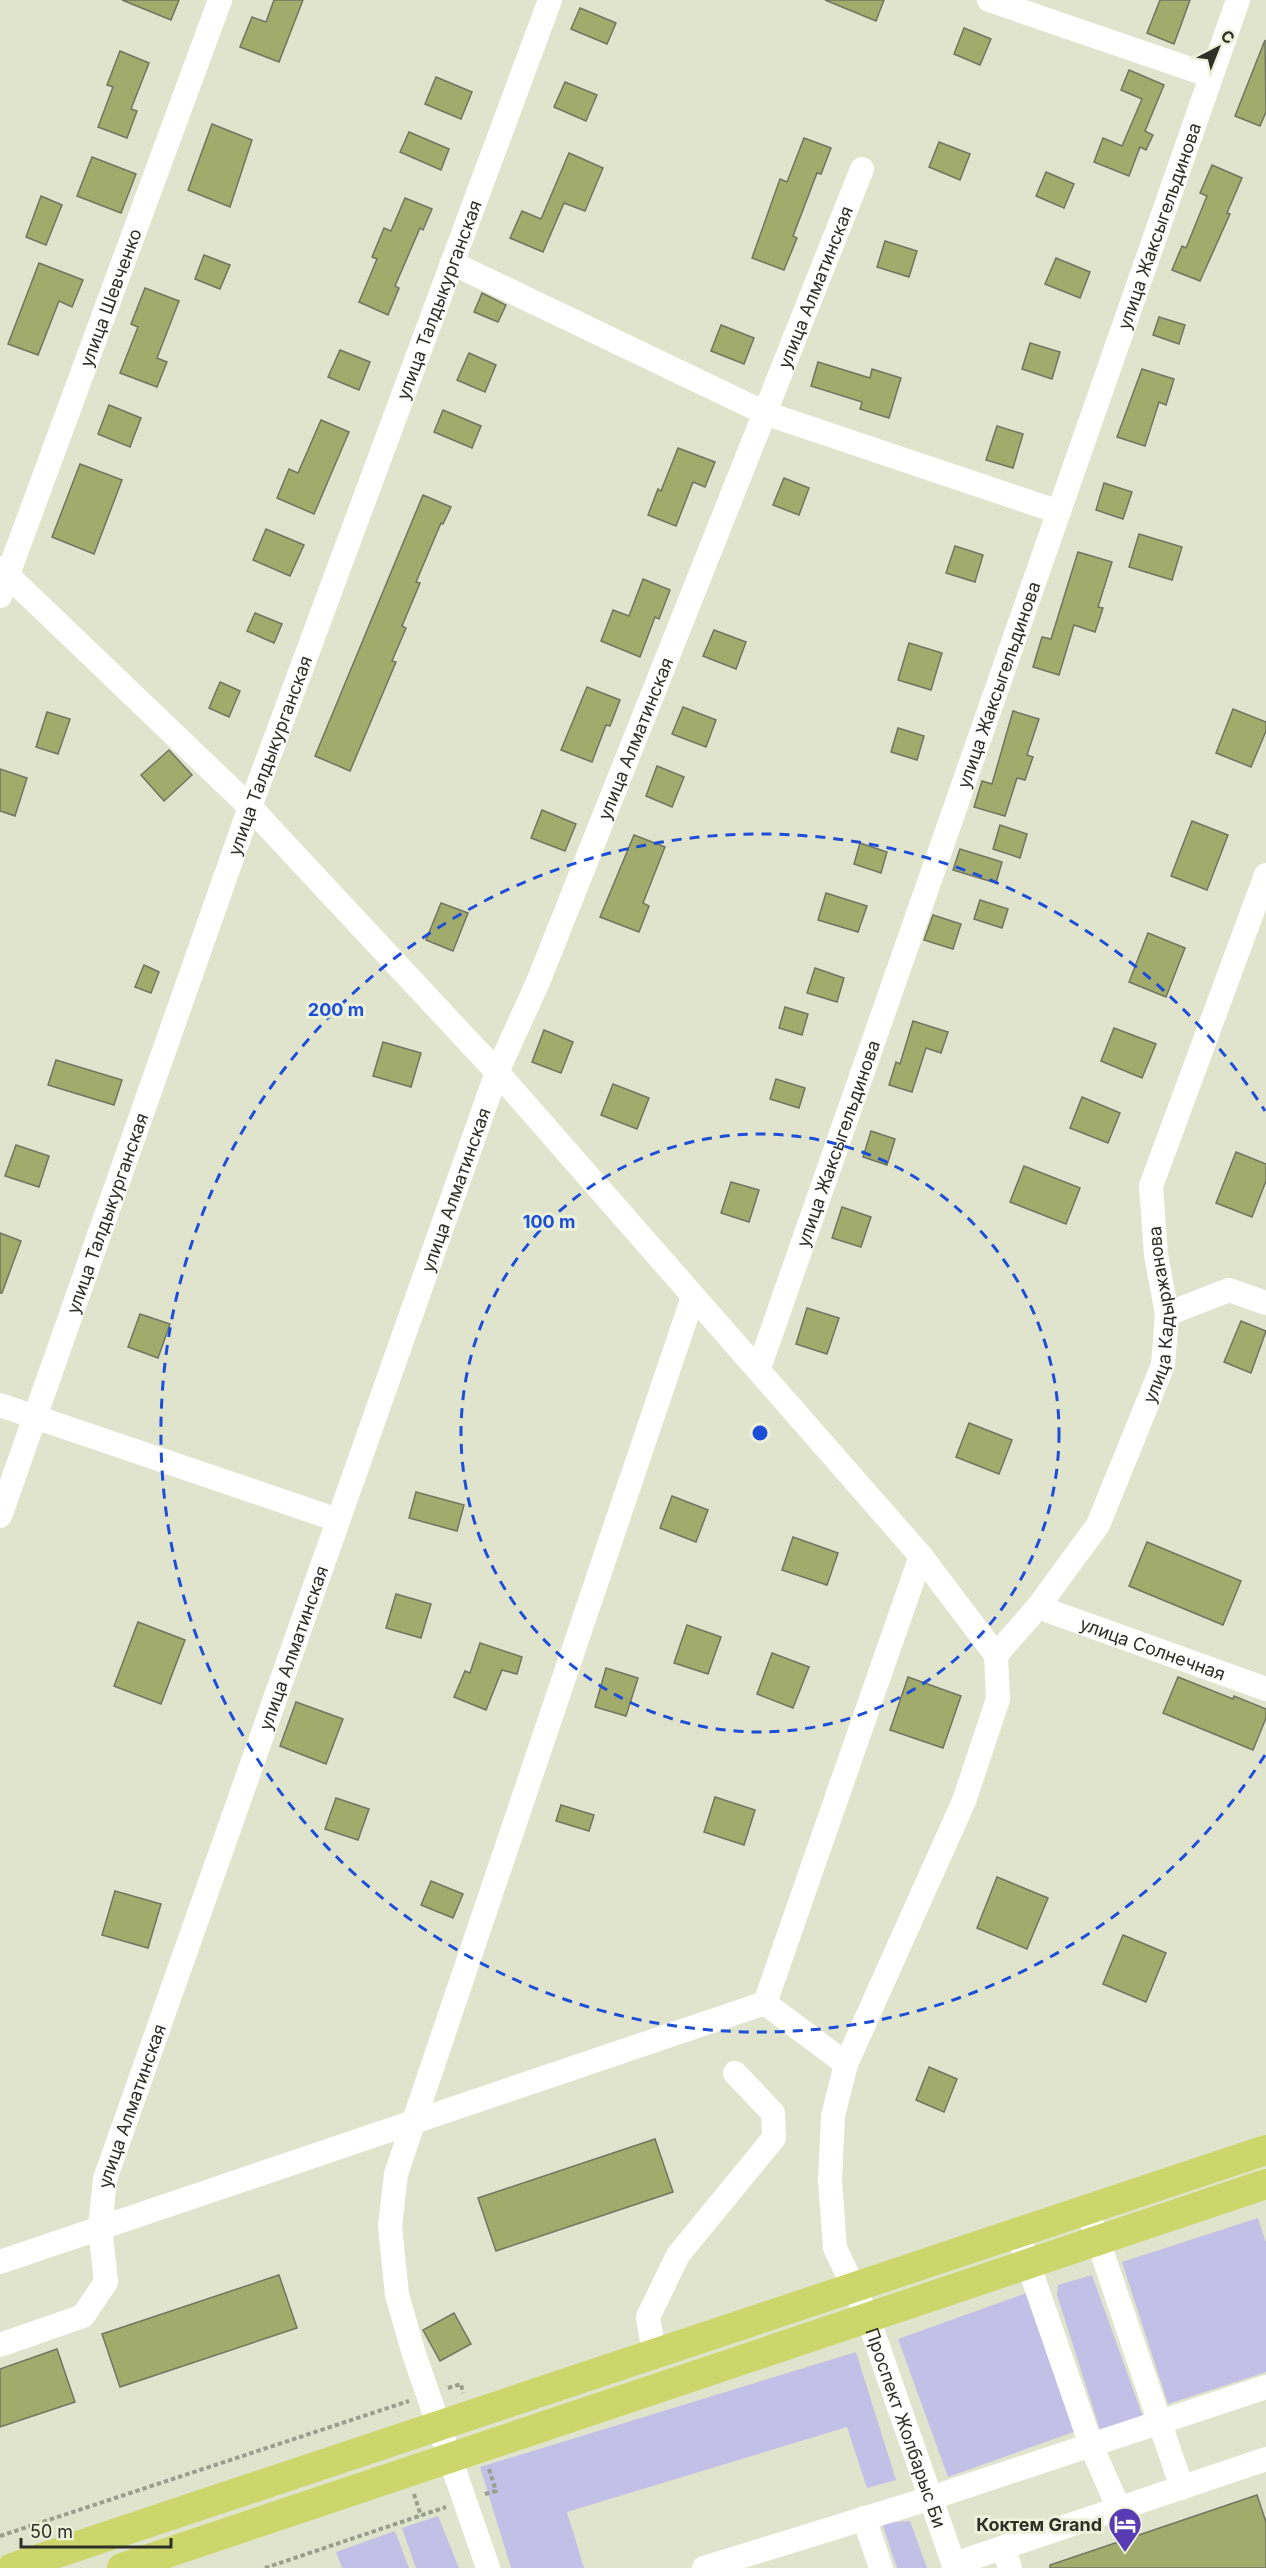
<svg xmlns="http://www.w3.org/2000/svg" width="1266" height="2568" font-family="Inter,sans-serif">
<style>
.green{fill:#c3c0e7}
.building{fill:#a1ab6b;stroke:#717561;stroke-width:1.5}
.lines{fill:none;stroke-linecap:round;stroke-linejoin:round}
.path{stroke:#9a9e8c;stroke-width:4;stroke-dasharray:4.5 3;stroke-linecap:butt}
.minor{stroke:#fff;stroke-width:24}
.major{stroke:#cdd66a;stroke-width:30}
.ring{fill:none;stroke:#1d4ed8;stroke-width:3;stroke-dasharray:10 8}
.labels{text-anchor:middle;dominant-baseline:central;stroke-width:6;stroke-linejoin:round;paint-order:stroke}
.street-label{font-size:18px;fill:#2e3027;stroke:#edf1da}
.poi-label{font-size:18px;font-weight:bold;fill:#2e3027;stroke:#edf1da;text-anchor:end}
.centre{fill:#1d4ed8;stroke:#edf1da;stroke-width:3}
.ring-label{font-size:18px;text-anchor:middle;font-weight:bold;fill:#1d4ed8;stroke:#edf1da;stroke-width:6;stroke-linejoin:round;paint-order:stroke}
</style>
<rect width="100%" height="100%" fill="#e0e4cd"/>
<g class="green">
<polygon points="1258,2218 1266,2243 1266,2372 1168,2404 1122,2262"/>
<polygon points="1092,2275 1143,2417 1101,2433 1057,2295 1058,2285"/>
<polygon points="1029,2292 1079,2430 948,2477 898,2339"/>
<polygon points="856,2352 896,2480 867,2488 847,2427 567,2512 584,2568 511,2568 480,2467"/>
<polygon points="438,2516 459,2568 416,2568 402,2528"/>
<polygon points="910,2521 927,2568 897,2568 882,2523"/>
<polygon points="395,2531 409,2568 342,2568 336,2552"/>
</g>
<g class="building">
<polygon points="122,0 179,0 171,20"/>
<polygon points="274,0 303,0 279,62 240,47 252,17 266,22"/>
<polygon points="825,0 884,0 876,21"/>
<polygon points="1160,0 1190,0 1174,44 1147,33"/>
<polygon points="580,8 616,23 607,44 571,29"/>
<polygon points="964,28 991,39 980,65 954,54"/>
<polygon points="1265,40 1266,112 1260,126 1235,116"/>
<polygon points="120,51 149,63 131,109 137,111 127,138 98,127 113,87 107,85"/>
<polygon points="1129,70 1164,85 1145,131 1153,135 1146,150 1140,147 1129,176 1094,162 1103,138 1122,146 1142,99 1121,90"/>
<polygon points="436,77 472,92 461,119 425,104"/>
<polygon points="565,82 597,95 586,121 554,107"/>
<polygon points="212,124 252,140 230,207 188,190"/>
<polygon points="409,132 449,149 441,170 400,152"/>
<polygon points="804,138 831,148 821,174 817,173 793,236 797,238 784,270 752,258 780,179 787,182"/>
<polygon points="939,142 970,154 960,180 929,167"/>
<polygon points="569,153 603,168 585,211 564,203 543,252 510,238 522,211 541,219"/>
<polygon points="92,157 136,174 121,213 77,196"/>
<polygon points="1212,165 1242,178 1227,213 1230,214 1200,281 1172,270 1182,246 1186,248 1207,196 1200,193"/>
<polygon points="1046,172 1074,184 1064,208 1036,196"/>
<polygon points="41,196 62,205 46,245 26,237"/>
<polygon points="405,198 432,209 423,230 420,228 395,286 399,288 388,315 359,302 377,259 372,257 384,228 391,231"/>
<polygon points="885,241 917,251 909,277 877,267"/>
<polygon points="204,255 230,265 220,289 195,279"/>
<polygon points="1056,258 1090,272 1080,298 1045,284"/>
<polygon points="39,263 83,280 72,307 59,301 38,355 8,344"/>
<polygon points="145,288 179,301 157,358 167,362 157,387 120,373 138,327 131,324"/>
<polygon points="482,293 506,305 498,322 474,312"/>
<polygon points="1159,317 1185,325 1179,344 1153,335"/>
<polygon points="721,325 754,338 744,364 711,351"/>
<polygon points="1030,343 1060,352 1052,379 1022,369"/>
<polygon points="340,350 370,362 359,390 328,377"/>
<polygon points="469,353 496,365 485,392 457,380"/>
<polygon points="818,362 870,378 872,369 901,378 889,418 860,409 862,402 811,386"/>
<polygon points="1142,369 1174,379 1166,405 1159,402 1145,446 1117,437"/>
<polygon points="109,405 141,418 130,447 98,434"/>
<polygon points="443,410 481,426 472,448 434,432"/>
<polygon points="321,420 349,432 314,514 277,498 289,469 298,473"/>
<polygon points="997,426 1023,434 1013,468 986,460"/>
<polygon points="678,448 715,462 705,487 693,482 676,526 648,515 658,489 661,491"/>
<polygon points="80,464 122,480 94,554 52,537"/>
<polygon points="784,478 809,488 799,515 773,505"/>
<polygon points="1104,483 1132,492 1123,519 1096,510"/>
<polygon points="423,495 451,507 443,524 441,523 416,582 420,583 402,626 406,628 392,661 396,662 350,771 315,756"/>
<polygon points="266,529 304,545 290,576 253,560"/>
<polygon points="1139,534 1182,547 1172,580 1129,567"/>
<polygon points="955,546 983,555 975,582 946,573"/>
<polygon points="1078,552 1112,562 1098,607 1103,608 1095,632 1074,625 1059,675 1033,667 1042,637 1051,639"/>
<polygon points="643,579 670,590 659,619 655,617 640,657 601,641 613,610 629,616"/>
<polygon points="255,613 282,624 274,643 247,631"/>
<polygon points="714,630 746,642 736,669 703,656"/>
<polygon points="909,643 942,653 931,690 898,680"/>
<polygon points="220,682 240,691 229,717 209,708"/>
<polygon points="587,687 620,700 610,726 606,725 592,762 561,750"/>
<polygon points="683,707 716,720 706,747 672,734"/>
<polygon points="1233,709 1266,722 1266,731 1251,767 1216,753"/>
<polygon points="1013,711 1039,719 1027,755 1033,757 1025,780 1017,778 1005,816 974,807 982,781 992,784"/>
<polygon points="47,712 70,719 58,754 36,747"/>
<polygon points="898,728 924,736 917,760 891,752"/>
<polygon points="169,750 192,775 164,801 141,775"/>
<polygon points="657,766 684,777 672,807 646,796"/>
<polygon points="0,769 27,778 15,816 0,811"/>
<polygon points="542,810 576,824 565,851 531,838"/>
<polygon points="1192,821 1228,835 1207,890 1171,876"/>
<polygon points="1000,825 1027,834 1020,858 993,849"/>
<polygon points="634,835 665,847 643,903 649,906 639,932 600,917"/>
<polygon points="860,843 887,852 881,873 854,864"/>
<polygon points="960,849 1002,862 996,883 953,870"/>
<polygon points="826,893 867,906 858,932 818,920"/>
<polygon points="980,900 1008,909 1002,928 974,919"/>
<polygon points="441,903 468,913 453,951 426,940"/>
<polygon points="933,915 961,924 953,949 924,940"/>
<polygon points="1148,933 1185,948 1166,997 1129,982"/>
<polygon points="144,965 159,972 151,993 135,987"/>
<polygon points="815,968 844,978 837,1002 807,993"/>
<polygon points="785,1007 808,1014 802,1035 779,1028"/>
<polygon points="913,1021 948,1032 941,1053 926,1048 912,1092 889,1085 896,1062 900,1064"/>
<polygon points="1114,1028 1156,1044 1142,1078 1101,1061"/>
<polygon points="544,1030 573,1042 561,1073 532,1062"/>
<polygon points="383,1042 421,1053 411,1087 373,1076"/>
<polygon points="56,1060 122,1080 114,1105 48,1085"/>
<polygon points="776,1079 805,1088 799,1108 770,1099"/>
<polygon points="613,1084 649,1098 637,1129 601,1115"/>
<polygon points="1082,1097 1120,1113 1108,1143 1070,1128"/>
<polygon points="871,1131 895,1139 887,1165 863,1157"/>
<polygon points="16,1145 49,1156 39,1187 5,1176"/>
<polygon points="1236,1152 1266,1164 1266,1181 1252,1217 1216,1203"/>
<polygon points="1024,1166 1080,1188 1066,1224 1010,1202"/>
<polygon points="731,1182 759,1190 749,1222 721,1213"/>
<polygon points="842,1207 871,1217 861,1247 832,1238"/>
<polygon points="0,1233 21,1241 2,1293 0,1293"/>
<polygon points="807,1308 839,1318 827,1354 796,1344"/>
<polygon points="140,1314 170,1324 158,1358 128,1347"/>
<polygon points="1241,1321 1266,1331 1251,1373 1224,1362"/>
<polygon points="969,1423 1012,1440 999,1474 956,1457"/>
<polygon points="416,1492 464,1505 457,1531 409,1518"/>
<polygon points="672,1496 708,1510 696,1542 660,1528"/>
<polygon points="793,1537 838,1553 827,1585 782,1570"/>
<polygon points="1147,1542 1241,1581 1223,1625 1129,1586"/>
<polygon points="396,1594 431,1604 421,1638 386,1628"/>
<polygon points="138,1622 185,1640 161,1704 114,1686"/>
<polygon points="687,1625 721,1637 708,1674 674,1663"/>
<polygon points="480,1643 522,1657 517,1674 502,1670 486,1710 454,1697 465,1671 470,1673"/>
<polygon points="772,1653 809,1667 793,1708 757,1694"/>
<polygon points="606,1668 638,1678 626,1716 595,1707"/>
<polygon points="908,1677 961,1696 943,1748 890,1730"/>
<polygon points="1178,1677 1233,1699 1234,1696 1266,1709 1266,1718 1253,1750 1163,1713"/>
<polygon points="296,1702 343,1719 326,1764 280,1746"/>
<polygon points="715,1797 755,1810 744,1845 704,1832"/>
<polygon points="336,1798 369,1809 358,1840 325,1829"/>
<polygon points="561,1805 594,1815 589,1831 556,1821"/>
<polygon points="997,1877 1048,1898 1027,1949 977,1928"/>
<polygon points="431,1881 463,1894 453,1918 421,1905"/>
<polygon points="115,1891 161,1904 148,1948 102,1935"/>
<polygon points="1123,1935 1166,1953 1146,2002 1103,1984"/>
<polygon points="929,2067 957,2079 944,2112 916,2100"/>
<polygon points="655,2139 673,2192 496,2251 478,2198"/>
<polygon points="279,2275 297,2328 120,2387 102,2334"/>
<polygon points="454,2313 471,2344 440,2361 423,2330"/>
<polygon points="57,2349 75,2402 0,2427 0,2369"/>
<polygon points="1257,2495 1266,2522 1266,2568 1050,2568 1050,2565"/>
</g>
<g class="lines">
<g class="path">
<polyline points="448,2388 461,2384 463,2393"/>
<polyline points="414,2494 421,2516"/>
<polyline points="485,2494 496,2491 489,2469"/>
<polyline points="0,2536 409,2401"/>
<polyline points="265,2568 446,2507"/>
</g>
<g class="minor">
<polyline points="989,0 1211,76"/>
<polyline points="452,263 765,413 1059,512"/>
<path id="s1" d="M0 568 250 807 497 1072 921 1556 996 1655 998 1699 964 1801 846 2064 833 2116 830 2181 835 2248 868 2318 955 2568"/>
<path id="s2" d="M0 596 220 0"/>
<polyline points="1167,1314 1229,1290 1266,1303"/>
<path id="s3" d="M759 1368 1238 0"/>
<polyline points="0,1405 338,1520"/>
<path id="s4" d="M0 1516 250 807 550 0"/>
<path id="s5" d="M1038 1607 1266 1689"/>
<path id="s6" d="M996 1655 1038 1607 1098 1525 1163 1365 1167 1314 1156 1255 1151 1186 1266 875"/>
<polyline points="846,2064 765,2003 921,1556"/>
<polyline points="1092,2223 1182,2488"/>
<polyline points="1022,2246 1091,2445 1119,2509"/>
<polyline points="0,2262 765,2003"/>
<path id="s7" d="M0 2345 83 2316 106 2282 100 2227 105 2179 497 1072 538 982 862 169"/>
<polyline points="654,2353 648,2317 678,2255 774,2138 773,2113 735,2073"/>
<polyline points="864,2518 881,2568"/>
<polyline points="1003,2548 1010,2568"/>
<polyline points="954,2564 1266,2459"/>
<polyline points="488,2568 414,2354 397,2295 390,2226 396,2174 693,1297"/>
<polyline points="704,2568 931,2498 1266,2387"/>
</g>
<g class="major">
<polyline points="12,2568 1266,2150"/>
<polyline points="122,2568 1266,2184"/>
</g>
</g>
<g class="ring">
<circle cx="760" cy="1433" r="299"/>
<path d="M1265 1755A599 599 0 1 1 1265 1111"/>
</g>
<defs>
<symbol id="hotel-pin" viewBox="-11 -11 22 30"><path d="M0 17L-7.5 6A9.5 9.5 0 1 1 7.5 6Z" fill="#583bb3" stroke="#edf1da"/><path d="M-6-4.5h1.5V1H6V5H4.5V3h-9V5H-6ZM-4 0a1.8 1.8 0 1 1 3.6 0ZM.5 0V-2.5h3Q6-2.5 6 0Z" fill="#fff"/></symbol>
</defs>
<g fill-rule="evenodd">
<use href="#hotel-pin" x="1106" y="2505" width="38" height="52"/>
</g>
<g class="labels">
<g class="street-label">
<text stroke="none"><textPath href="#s3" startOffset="1210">улица Жаксыгельдинова</textPath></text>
<text stroke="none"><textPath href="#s7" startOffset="2254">улица Алматинская</textPath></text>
<text stroke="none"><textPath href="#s2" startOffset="318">улица Шевченко</textPath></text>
<text stroke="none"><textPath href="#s4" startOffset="1293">улица Талдыкурганская</textPath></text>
<text stroke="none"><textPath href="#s3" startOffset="724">улица Жаксыгельдинова</textPath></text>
<text stroke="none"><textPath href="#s7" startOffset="1768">улица Алматинская</textPath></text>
<text stroke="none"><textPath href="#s4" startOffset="807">улица Талдыкурганская</textPath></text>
<text stroke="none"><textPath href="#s3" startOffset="238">улица Жаксыгельдинова</textPath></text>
<text stroke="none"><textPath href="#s7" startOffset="1282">улица Алматинская</textPath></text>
<text stroke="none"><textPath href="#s4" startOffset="321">улица Талдыкурганская</textPath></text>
<text stroke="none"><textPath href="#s6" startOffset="388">улица Кадыржанова</textPath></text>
<text stroke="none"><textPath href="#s7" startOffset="796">улица Алматинская</textPath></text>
<text stroke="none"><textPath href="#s5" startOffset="122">улица Солнечная</textPath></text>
<text stroke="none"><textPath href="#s7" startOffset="310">улица Алматинская</textPath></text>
<text stroke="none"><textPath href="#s1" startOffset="2295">Проспект Жолбарыс Би</textPath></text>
</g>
<g class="poi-label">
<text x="1102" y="2524">Коктем Grand</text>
</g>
</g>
<circle cx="760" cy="1433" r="9" class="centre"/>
<g class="ring-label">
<text x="336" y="1016">200 m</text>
<text x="549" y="1228">100 m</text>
</g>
<g transform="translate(1218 48) rotate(42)" stroke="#edf1da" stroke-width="4.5" paint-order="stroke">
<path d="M0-4.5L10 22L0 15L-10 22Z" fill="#2e3027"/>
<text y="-9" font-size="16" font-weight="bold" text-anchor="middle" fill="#2e3027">С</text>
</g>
<path d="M21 2538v9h150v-9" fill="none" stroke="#2e3027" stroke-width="3"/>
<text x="30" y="2538" font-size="18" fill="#2e3027" stroke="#edf1da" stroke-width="4.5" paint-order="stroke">50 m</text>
</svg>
